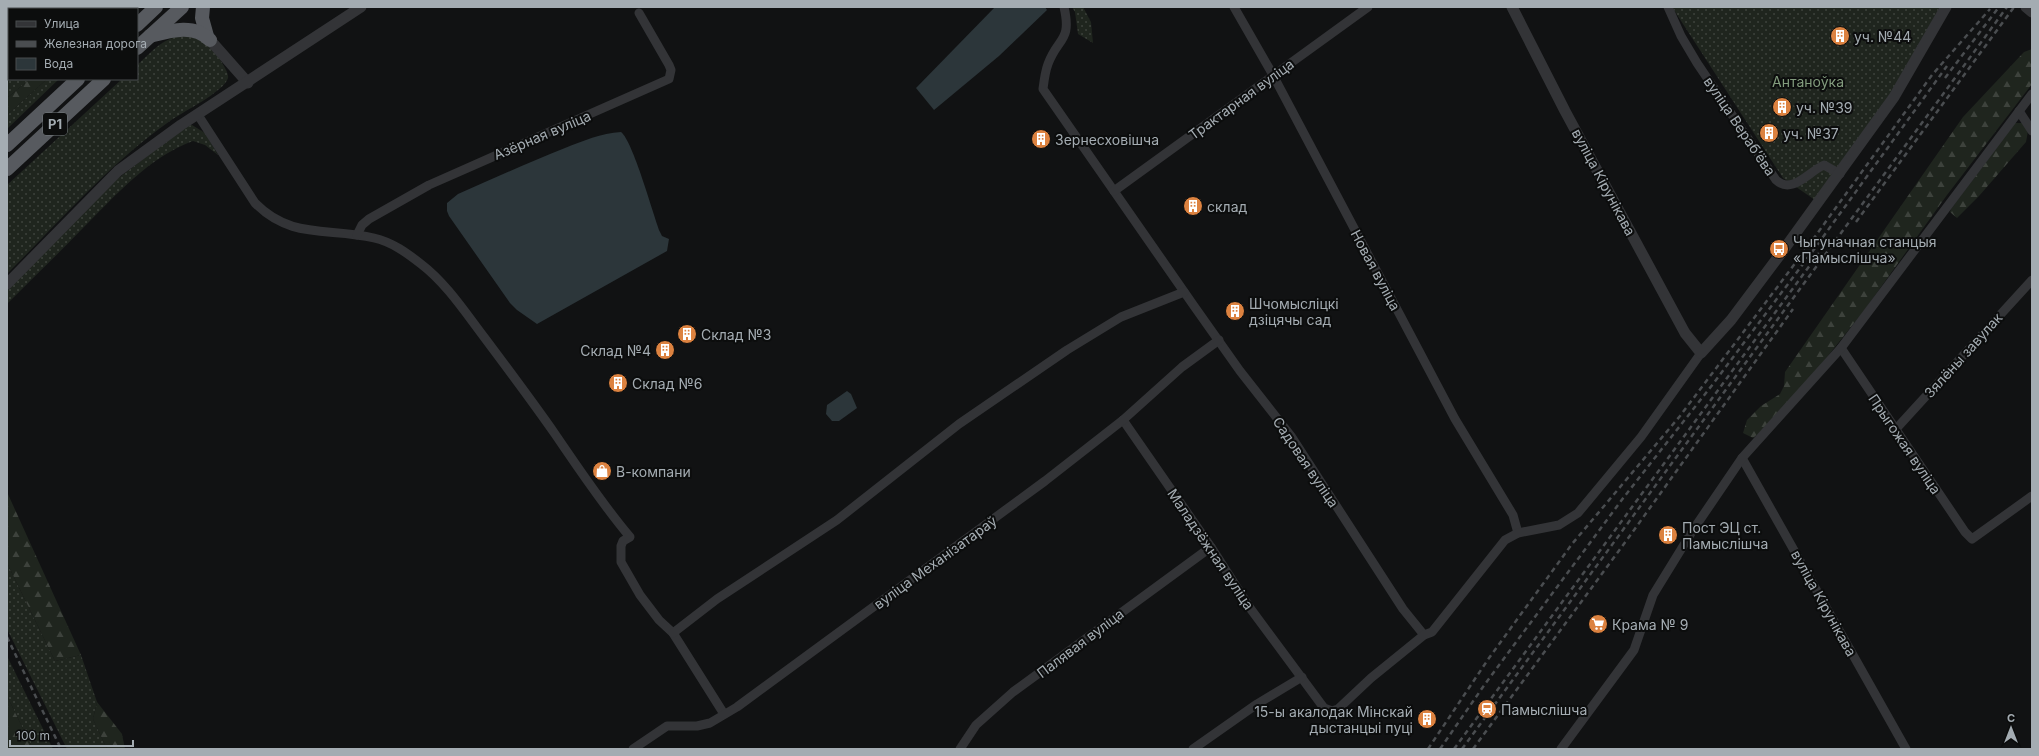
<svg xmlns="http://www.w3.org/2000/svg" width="2039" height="756" font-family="Inter,sans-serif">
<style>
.grass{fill:url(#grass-dots)}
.forest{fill:url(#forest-firs)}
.water{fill:#2c363a}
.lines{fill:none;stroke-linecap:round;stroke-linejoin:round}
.minor{stroke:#333437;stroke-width:9}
.tertiary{stroke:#333437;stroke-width:11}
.trunk{stroke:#575a5f;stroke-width:14}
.rail{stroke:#4a4d50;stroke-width:2.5;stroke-dasharray:5 4;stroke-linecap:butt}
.labels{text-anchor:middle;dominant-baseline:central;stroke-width:4;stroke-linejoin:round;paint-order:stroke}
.shield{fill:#0c0d0d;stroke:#767c80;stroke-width:1}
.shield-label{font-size:13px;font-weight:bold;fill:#a4acb2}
.poi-label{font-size:14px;fill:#a4acb2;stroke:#0c0d0d;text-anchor:start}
.park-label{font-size:14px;fill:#829b7d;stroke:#0c0d0d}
.street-label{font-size:14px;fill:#a4acb2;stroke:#0c0d0d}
</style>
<defs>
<pattern id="grass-dots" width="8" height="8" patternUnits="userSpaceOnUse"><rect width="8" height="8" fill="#1f251e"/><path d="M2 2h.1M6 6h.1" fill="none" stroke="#3d423c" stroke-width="1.8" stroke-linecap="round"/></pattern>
<pattern id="forest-firs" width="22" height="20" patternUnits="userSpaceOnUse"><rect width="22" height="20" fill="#1f251e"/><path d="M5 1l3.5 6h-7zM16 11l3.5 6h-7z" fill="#3d423c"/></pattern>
</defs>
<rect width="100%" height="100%" fill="#111213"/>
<g class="grass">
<polygon points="7,7 40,7 42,9 9,9 9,38 7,39"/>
<polygon points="76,7 136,7 134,9 74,9"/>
<polygon points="1072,7 1083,7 1091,22 1093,43 1078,34 1075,12"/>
<polygon points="1672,7 1940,7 1894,89 1815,200 1783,178"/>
<path d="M187 34C193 36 200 38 204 41 211 46 230 71 228 78 224 92 182 112 170 121 109 164 59 222 7 274V185L122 79H137V65C156 48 161 39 187 34Z"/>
<polygon points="9,61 9,79 30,79 7,98 7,62"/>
<polygon points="47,79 59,79 7,129 7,115"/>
<path d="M192 125 205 133 218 155 205 145 193 141C149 157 115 196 83 228 58 254 32 279 7 304V290L112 183 186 126Z"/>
<polygon points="7,563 55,661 81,655 97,702 93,719 107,749 67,749 7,629"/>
<polygon points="7,656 53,749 33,749 7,696"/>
</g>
<g class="forest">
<polygon points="2032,49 2032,84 1947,195 1863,312 1815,372 1771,423 1753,438 1743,433 1747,420 1761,406 1780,394 1784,386 1785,372 1963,117 2024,52"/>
<polygon points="30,79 47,79 7,115 7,98"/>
<polygon points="2015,123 2022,123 2028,131 2026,142 1979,196 1957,218 1950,212 1951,209"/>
<polygon points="7,492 81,655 55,661 7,563"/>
<polygon points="7,696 33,749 8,749 7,747"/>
<polygon points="97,702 122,734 125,749 107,749 93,719"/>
</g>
<g class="water">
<polygon points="995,7 1045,7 1047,10 999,56 934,110 916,88"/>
<path d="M621 132C633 141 653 214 660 232L662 236 669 239 667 251 537 324 517 310 510 303 449 216 447 211V203L458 194C493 179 529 162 565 148 583 141 601 133 621 132Z"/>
<polygon points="847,391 851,394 857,408 839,421 832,421 826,414 827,405"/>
</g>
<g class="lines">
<g class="minor">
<path d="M1064 7C1072 42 1058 37 1048 64 1045 72 1044 81 1043 89L1194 306 1240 371 1291 436 1403 609 1424 635"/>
<polyline points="1234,7 1273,75 1455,419 1513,515 1518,533"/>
<path d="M1668 7 1681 36 1697 63 1776 180C1792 195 1808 172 1824 165L1840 174"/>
<polyline points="2019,111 2032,131"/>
<path d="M198 115 255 203C291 240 329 227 374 238 392 242 407 253 421 264 446 283 465 312 484 337 508 369 532 401 555 434 579 469 602 504 630 537L623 541 621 546V562L640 595 659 620 673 633 724 714"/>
<polyline points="1114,191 1368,7"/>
<polyline points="357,235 362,225 369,219 429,185 669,79 671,70 669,65 639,13"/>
<polyline points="1841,348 1965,532 1972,539 2032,496"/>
<polyline points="1123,420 1211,547 1250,608 1324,708 1332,711 1338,709 1371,678 1424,635 1432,632 1505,540 1518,533 1559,525 1578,513 1641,437 1701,353"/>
<polyline points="1895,430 2032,280"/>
<polyline points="1742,458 1906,749"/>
<polyline points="673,633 717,599 837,520 959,424 1067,350 1121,317 1184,292"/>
<polyline points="633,749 667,726 697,726 710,723 737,707 1045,481 1123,420 1182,367 1219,340"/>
<polyline points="960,749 976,725 1013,692 1211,547"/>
<polyline points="1193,749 1257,704 1302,677"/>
<polyline points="1561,749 1634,650 1653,595 1693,530 1742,458 1841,348 2032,94"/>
</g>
<g class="tertiary">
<polyline points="1512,7 1565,111 1685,333 1701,353 1731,320 1782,252 1894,97 1946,7"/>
<polyline points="2026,7 2032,12"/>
<polyline points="64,9 66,7"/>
<polyline points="210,40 248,83"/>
<polyline points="7,52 9,50"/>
<polyline points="7,284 118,171 181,125 361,7"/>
</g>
<g class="trunk">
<polyline points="203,7 202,18 207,36"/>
<polyline points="137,25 156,7"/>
<path d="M150 36C169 31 194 23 210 40"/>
<polyline points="137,48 182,7"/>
<polyline points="7,145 78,79"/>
<polyline points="7,169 104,79"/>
</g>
<g class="rail">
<polyline points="1945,78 1999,7"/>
<polyline points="1856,222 2014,7"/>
<polyline points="7,637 61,749"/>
<polyline points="1428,749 1489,658 1572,544 1680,416 1806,249 1932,75 1990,9"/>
<polyline points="1440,749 1485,684 1624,497 1713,384 1815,248 1947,66"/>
<polyline points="1454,749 1819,253"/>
<polyline points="1462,749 2007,7"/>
<polyline points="1473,749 1629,537 1793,309"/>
</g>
</g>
<defs>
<symbol id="building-disc" viewBox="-11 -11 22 22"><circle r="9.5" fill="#dc8240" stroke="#0c0d0d"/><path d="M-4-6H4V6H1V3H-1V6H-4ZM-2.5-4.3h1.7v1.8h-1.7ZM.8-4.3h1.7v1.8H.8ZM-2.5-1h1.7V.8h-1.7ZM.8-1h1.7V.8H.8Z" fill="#fff"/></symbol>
<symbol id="bus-disc" viewBox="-11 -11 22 22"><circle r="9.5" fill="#dc8240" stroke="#0c0d0d"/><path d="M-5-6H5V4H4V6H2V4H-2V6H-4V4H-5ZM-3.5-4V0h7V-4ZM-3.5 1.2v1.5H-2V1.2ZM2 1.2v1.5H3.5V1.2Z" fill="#fff"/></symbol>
<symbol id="shop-disc" viewBox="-11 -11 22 22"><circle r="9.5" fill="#dc8240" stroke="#0c0d0d"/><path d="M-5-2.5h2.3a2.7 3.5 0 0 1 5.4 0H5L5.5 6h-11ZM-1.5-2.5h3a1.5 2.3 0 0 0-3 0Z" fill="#fff"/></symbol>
<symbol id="supermarket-disc" viewBox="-11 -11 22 22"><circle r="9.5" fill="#dc8240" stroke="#0c0d0d"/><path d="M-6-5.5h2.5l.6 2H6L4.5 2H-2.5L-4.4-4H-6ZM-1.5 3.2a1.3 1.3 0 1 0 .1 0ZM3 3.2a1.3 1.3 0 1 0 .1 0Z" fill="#fff"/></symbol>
<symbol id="station-disc" viewBox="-11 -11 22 22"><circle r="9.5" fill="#dc8240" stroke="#0c0d0d"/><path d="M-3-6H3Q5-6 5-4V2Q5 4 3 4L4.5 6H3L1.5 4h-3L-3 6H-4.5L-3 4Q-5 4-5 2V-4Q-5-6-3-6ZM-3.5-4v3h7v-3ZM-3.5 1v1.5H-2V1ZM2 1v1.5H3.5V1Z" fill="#fff"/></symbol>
</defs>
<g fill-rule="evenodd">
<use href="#building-disc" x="1829" y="25" width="22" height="22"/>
<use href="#building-disc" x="1771" y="96" width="22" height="22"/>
<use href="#building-disc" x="1758" y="122" width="22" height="22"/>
<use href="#building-disc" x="1030" y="128" width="22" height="22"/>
<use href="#building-disc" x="1182" y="195" width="22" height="22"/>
<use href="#bus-disc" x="1768" y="238" width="22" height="22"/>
<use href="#building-disc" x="1224" y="300" width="22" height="22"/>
<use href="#building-disc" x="676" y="323" width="22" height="22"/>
<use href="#building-disc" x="654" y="339" width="22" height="22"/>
<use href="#building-disc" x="607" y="372" width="22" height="22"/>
<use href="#shop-disc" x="591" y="460" width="22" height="22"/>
<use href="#building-disc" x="1657" y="524" width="22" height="22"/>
<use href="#supermarket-disc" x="1587" y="613" width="22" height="22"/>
<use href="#station-disc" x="1476" y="698" width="22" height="22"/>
<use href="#building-disc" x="1416" y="708" width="22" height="22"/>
</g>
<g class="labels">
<rect class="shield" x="43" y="113" width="24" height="22" rx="3"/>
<g class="shield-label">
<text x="55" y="124">Р1</text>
</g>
<g class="poi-label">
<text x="1854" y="36">уч. №44</text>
<text x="1796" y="107">уч. №39</text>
<text x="1783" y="133">уч. №37</text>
<text x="1055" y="139">Зернесховішча</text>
<text x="1207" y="206">склад</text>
<text x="1793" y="241">Чыгуначная станцыя<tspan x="1793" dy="16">«Памыслішча»</tspan></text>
<text x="1249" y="303">Шчомысліцкі<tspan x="1249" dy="16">дзіцячы сад</tspan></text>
<text x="701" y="334">Склад №3</text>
<text x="651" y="350" text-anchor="end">Склад №4</text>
<text x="632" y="383">Склад №6</text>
<text x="616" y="471">В-компани</text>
<text x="1682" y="527">Пост ЭЦ ст.<tspan x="1682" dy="16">Памыслішча</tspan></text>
<text x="1612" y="624">Крама № 9</text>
<text x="1501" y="709">Памыслішча</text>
<text x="1413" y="711" text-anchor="end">15-ы акалодак Мінскай<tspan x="1413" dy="16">дыстанцыі пуці</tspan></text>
</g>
<g class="park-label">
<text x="1808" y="81">Антаноўка</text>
</g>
<g class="street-label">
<text transform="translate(1241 99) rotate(-36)">Трактарная вуліца</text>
<text transform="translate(1740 126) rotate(56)">вуліца Верабʼёва</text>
<text transform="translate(542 135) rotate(-23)">Азёрная вуліца</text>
<text transform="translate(1604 182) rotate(62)">вуліца Кірунікава</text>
<text transform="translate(1376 270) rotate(62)">Новая вуліца</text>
<text transform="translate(1963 355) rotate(-48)">Зялёны завулак</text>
<text transform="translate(1905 444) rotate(56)">Прыгожая вуліца</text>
<text transform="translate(1306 462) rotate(56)">Садовая вуліца</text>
<text transform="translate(1211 549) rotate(56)">Маладзёжная вуліца</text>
<text transform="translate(935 562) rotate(-36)">вуліца Механізатараў</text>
<text transform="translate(1824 603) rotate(61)">вуліца Кірунікава</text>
<text transform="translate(1080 643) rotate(-37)">Палявая вуліца</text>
</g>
</g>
<rect width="2039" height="756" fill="none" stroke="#a4acb2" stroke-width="16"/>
<rect x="8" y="8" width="130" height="72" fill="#0c0d0d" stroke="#494d4f"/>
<rect x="16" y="21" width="20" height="6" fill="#333437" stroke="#494d4f"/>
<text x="44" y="28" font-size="12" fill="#a4acb2">Улица</text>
<rect x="16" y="41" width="20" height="6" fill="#4a4d50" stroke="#494d4f"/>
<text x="44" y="48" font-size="12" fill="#a4acb2">Железная дорога</text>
<rect x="16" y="58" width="20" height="12" fill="#2c363a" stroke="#494d4f"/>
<text x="44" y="68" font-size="12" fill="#a4acb2">Вода</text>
<g transform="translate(2011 728)" stroke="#0c0d0d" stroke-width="3" paint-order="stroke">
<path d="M0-3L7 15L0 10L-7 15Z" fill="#a4acb2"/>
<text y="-6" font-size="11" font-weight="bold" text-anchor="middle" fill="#a4acb2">С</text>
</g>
<path d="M10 740v6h123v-6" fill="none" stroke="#a4acb2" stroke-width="2"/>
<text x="16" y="740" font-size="12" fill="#a4acb2" stroke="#0c0d0d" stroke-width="3" paint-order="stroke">100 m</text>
</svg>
